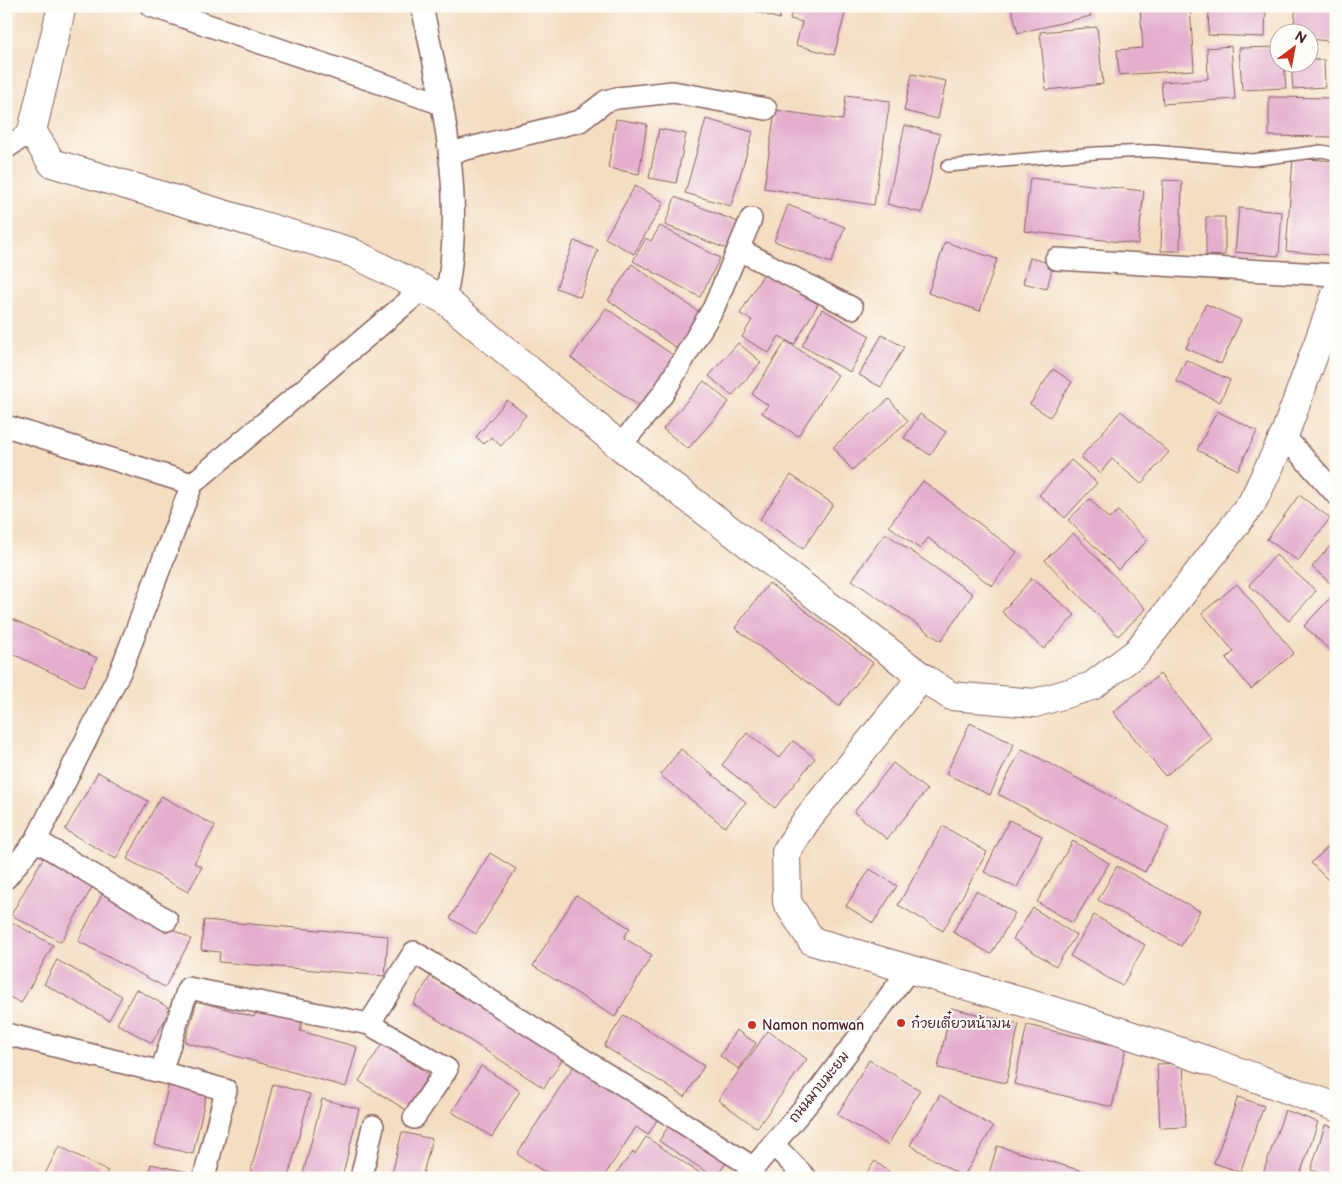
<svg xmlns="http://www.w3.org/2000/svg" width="1342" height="1184" font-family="'Balsamiq Sans','Playpen Sans Thai',sans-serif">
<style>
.building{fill:#e4afcd}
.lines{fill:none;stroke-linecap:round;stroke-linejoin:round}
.lane-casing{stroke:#866260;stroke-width:14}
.street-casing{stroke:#866260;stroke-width:24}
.secondary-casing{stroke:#866260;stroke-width:30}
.lane{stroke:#fff;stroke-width:11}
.street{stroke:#fff;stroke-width:21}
.secondary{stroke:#fff;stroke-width:28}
.poi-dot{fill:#c8321e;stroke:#fdfcf7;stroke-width:2}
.labels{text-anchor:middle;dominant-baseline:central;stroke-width:4;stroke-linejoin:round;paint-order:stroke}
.poi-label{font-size:14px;fill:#4a1f2b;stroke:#fdfcf7;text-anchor:start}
.street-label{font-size:14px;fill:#4a1f2b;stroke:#fdfcf7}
</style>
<rect width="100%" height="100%" fill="#fdfcf7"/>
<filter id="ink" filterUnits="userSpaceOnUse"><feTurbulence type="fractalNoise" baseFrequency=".02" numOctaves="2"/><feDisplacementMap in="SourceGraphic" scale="10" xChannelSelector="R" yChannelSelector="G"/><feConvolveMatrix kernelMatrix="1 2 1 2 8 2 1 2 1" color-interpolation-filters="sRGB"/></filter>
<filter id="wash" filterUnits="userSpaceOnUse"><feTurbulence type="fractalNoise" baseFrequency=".0096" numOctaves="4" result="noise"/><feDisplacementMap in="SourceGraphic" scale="20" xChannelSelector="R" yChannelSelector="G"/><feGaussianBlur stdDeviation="1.12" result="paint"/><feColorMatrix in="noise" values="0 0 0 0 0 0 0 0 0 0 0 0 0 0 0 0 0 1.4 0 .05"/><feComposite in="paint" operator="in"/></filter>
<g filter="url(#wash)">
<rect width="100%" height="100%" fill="#f4dec2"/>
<g id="blocks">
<g class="building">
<polygon points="739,6 783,6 779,19"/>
<polygon points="793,6 847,6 834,55 796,45 802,22 790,19"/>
<polygon points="1011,6 1088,6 1091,16 1018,33"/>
<polygon points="1140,6 1190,6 1194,70 1119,75 1117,50 1143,48"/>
<polygon points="1209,6 1266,6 1265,37 1208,35"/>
<polygon points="1296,6 1336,6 1336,42 1310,39 1310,32 1293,32"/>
<polygon points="1097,27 1103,84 1046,90 1040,32"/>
<polygon points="1231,46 1235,99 1163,104 1161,82 1208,79 1207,48"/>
<polygon points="1280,47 1280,62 1284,62 1286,88 1242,90 1239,48"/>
<polygon points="1310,60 1324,60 1325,87 1293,89 1291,62 1310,62"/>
<polygon points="912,74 946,81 938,119 904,111"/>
<polygon points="846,95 890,101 874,205 764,188 775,110 843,120"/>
<polygon points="1269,97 1336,98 1336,137 1269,136"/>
<polygon points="616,119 647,124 639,174 608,168"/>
<polygon points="706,119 753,132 731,206 685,193"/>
<polygon points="905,125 940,134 922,213 887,204"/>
<polygon points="659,129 686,134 676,183 649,178"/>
<polygon points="1293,158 1336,161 1330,255 1286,251"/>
<polygon points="1030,178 1144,191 1138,244 1024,231"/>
<polygon points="1163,180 1182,181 1180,251 1161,251"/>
<polygon points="635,186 664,202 634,254 605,238"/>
<polygon points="675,197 738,222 727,249 665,225"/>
<polygon points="788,205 845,227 831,263 774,241"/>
<polygon points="1239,208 1282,212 1279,256 1235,252"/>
<polygon points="1206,217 1225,217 1225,255 1206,256"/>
<polygon points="660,226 720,258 700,297 633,261 646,238 651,241"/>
<polygon points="574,241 598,250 580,297 556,288"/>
<polygon points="945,242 997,259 980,311 928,293"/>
<polygon points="1030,258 1053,264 1047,289 1023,283"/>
<polygon points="632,264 706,317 682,352 608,300"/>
<polygon points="764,273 818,304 794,345 779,336 769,353 742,337 752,320 740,314"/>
<polygon points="1206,304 1241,320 1221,364 1186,348"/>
<polygon points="606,308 677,358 642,408 571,358"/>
<polygon points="822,309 870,336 850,372 802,346"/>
<polygon points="882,335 904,347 881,387 859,375"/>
<polygon points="786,341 838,375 798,436 762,413 768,405 752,394"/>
<polygon points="738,343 761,362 732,396 709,376"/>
<polygon points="1186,360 1230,380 1220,402 1176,381"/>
<polygon points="1053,369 1072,382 1050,417 1030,404"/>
<polygon points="704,381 729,402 688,449 663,429"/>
<polygon points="889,399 908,421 852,470 833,447"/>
<polygon points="507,400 526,415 501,446 491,437 484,444 476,437"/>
<polygon points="1121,411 1169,452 1141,484 1112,459 1100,473 1081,457"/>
<polygon points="1217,411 1257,431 1238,470 1197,450"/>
<polygon points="920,414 946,432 930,455 904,438"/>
<polygon points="1071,460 1097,483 1065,518 1039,495"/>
<polygon points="791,475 833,504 803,549 760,519"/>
<polygon points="923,481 1017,552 992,586 928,538 920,549 889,526"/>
<polygon points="1299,495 1330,518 1298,561 1267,539"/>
<polygon points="1090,499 1109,519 1118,511 1147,541 1118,570 1068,520"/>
<polygon points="885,533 973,594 941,641 852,580"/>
<polygon points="1073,533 1146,609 1118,636 1045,560"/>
<polygon points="1336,539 1336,579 1331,584 1312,567"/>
<polygon points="1276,555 1316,591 1289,621 1249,585"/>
<polygon points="1032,578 1075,615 1044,649 1002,612"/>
<polygon points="769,583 873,663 839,706 735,628"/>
<polygon points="1237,584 1294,653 1251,689 1226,658 1234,652 1202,613"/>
<polygon points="1336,592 1336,656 1304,626"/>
<polygon points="6,616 97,658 83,687 6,651"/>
<polygon points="1160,674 1212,739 1165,776 1113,712"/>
<polygon points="970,723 1014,744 990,795 946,774"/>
<polygon points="747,733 779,758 793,741 815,758 775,808 722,765"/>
<polygon points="681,749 746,802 725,827 660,775"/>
<polygon points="1022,749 1169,827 1145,872 998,794"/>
<polygon points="893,763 927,790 887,839 854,812"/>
<polygon points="98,772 148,801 116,859 65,830"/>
<polygon points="161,796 215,826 194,863 202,867 188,892 127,859"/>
<polygon points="1009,820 1042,836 1017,888 984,872"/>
<polygon points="943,826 987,852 943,931 898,905"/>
<polygon points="1336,839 1336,877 1330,882 1311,863"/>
<polygon points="1073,841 1109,863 1073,923 1037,902"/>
<polygon points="490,853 516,869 476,934 450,918"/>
<polygon points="43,858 93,886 61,942 11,915"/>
<polygon points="1117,866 1200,911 1181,946 1098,900"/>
<polygon points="870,869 897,886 873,923 846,906"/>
<polygon points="976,891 1015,913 991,954 953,932"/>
<polygon points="103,893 191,939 165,987 78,941"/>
<polygon points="576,895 630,928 624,938 652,955 615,1017 533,966"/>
<polygon points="1033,908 1076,935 1056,966 1013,939"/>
<polygon points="1094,915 1145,945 1122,986 1070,956"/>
<polygon points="6,919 53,945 21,1003 6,995"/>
<polygon points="204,920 388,936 385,976 219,962 220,952 201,950"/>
<polygon points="57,960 122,996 109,1020 44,984"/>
<polygon points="433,972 565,1055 544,1088 413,1004"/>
<polygon points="136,989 171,1009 152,1043 117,1024"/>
<polygon points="197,1001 254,1017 257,1008 302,1021 300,1031 357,1047 346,1087 185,1042"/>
<polygon points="951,1008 1019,1024 1006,1083 938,1068"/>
<polygon points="624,1015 704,1066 685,1097 604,1046"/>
<polygon points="1027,1025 1126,1048 1112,1107 1014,1084"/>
<polygon points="736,1030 756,1043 739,1069 720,1056"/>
<polygon points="768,1031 807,1059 757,1128 718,1100"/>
<polygon points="382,1044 429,1074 406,1110 359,1081"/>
<polygon points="869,1060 920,1090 888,1145 837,1115"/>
<polygon points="577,1061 660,1115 648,1135 636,1127 603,1178 568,1178 543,1171 517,1154"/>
<polygon points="1183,1063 1186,1127 1160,1128 1157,1064"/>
<polygon points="481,1066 520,1091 492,1137 452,1112"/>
<polygon points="170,1078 208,1086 193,1154 155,1145"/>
<polygon points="273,1084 310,1094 288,1178 249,1178"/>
<polygon points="940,1095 993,1127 963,1177 910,1145"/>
<polygon points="1238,1097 1264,1106 1240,1172 1214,1163"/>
<polygon points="322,1099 359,1109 342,1178 302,1178"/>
<polygon points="1285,1110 1318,1122 1299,1178 1276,1178 1263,1173"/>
<polygon points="673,1119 730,1156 716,1178 659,1141"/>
<polygon points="1325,1125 1336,1128 1336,1157 1330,1176 1311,1170"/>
<polygon points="402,1132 432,1139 422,1178 391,1178"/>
<polygon points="646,1137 707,1178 612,1178 633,1152 635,1154"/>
<polygon points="59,1146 108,1171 104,1178 43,1178"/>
<polygon points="997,1146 1103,1177 1102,1178 988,1178"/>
<polygon points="875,1161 897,1178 863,1178"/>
<polygon points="151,1164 187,1172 186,1178 148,1178"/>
</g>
</g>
</g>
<g filter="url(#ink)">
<use href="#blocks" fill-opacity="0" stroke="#866260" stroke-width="1"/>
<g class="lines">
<defs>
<polyline id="lane" points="947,166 1096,153 1153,151 1252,160 1322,151 1336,154"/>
<g id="street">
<polyline points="151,6 442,104"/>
<path d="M422 6C442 102 467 202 445 300"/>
<polyline points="6,148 32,131"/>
<polyline points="450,153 580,121 606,101 617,98 673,92 766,109"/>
<polyline points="740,250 852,308"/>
<polyline points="1056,259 1336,275"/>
<polyline points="6,426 192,484"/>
<polyline points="1284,436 1336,494"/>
<polyline points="620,446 663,394 714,307 751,219"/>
<polyline points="36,840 167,920"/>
<polyline points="6,878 36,840 121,670 192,484 424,288"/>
<polyline points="369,1024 447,1069 414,1118"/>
<polyline points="6,1034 161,1072 226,1090 204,1178"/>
<polyline points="161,1072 188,988 369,1024 414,952 754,1168"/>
<polyline points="773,1144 806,1178"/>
<polyline points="361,1178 373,1126"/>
<polyline points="745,1178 819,1090 909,970"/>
</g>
<g id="secondary">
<polyline points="62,6 32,131 52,163 351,252 445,300 620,446 922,677 951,696 1035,703 1092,686 1137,652 1252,503 1284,436 1336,294"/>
<polyline points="922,677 808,818 786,852 787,902 812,941 1081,1019 1212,1062 1336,1107"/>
</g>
</defs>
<use href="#lane" class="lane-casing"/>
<use href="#street" class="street-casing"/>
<use href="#secondary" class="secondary-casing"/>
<use href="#lane" class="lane"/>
<use href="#street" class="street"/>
<use href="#secondary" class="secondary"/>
</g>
</g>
<g class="poi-dot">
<circle cx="901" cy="1023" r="5"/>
<circle cx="752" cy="1025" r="5"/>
</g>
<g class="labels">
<g class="poi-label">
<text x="911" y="1023">ก๋วยเตี๋ยวหน้ามน</text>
<text x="762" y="1025">Namon nomwan</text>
</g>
<g class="street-label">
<text transform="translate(819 1087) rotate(-51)">ถนนมาบมะยม</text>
</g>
</g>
<rect width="1342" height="1184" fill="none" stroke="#fdfcf7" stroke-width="25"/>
<g transform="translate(1294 48) rotate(32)"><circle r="24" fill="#fdfcf7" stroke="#b5a4a5"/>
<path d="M0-4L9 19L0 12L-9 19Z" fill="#c8321e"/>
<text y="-8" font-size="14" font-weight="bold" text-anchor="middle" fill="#4a1f2b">N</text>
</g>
</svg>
